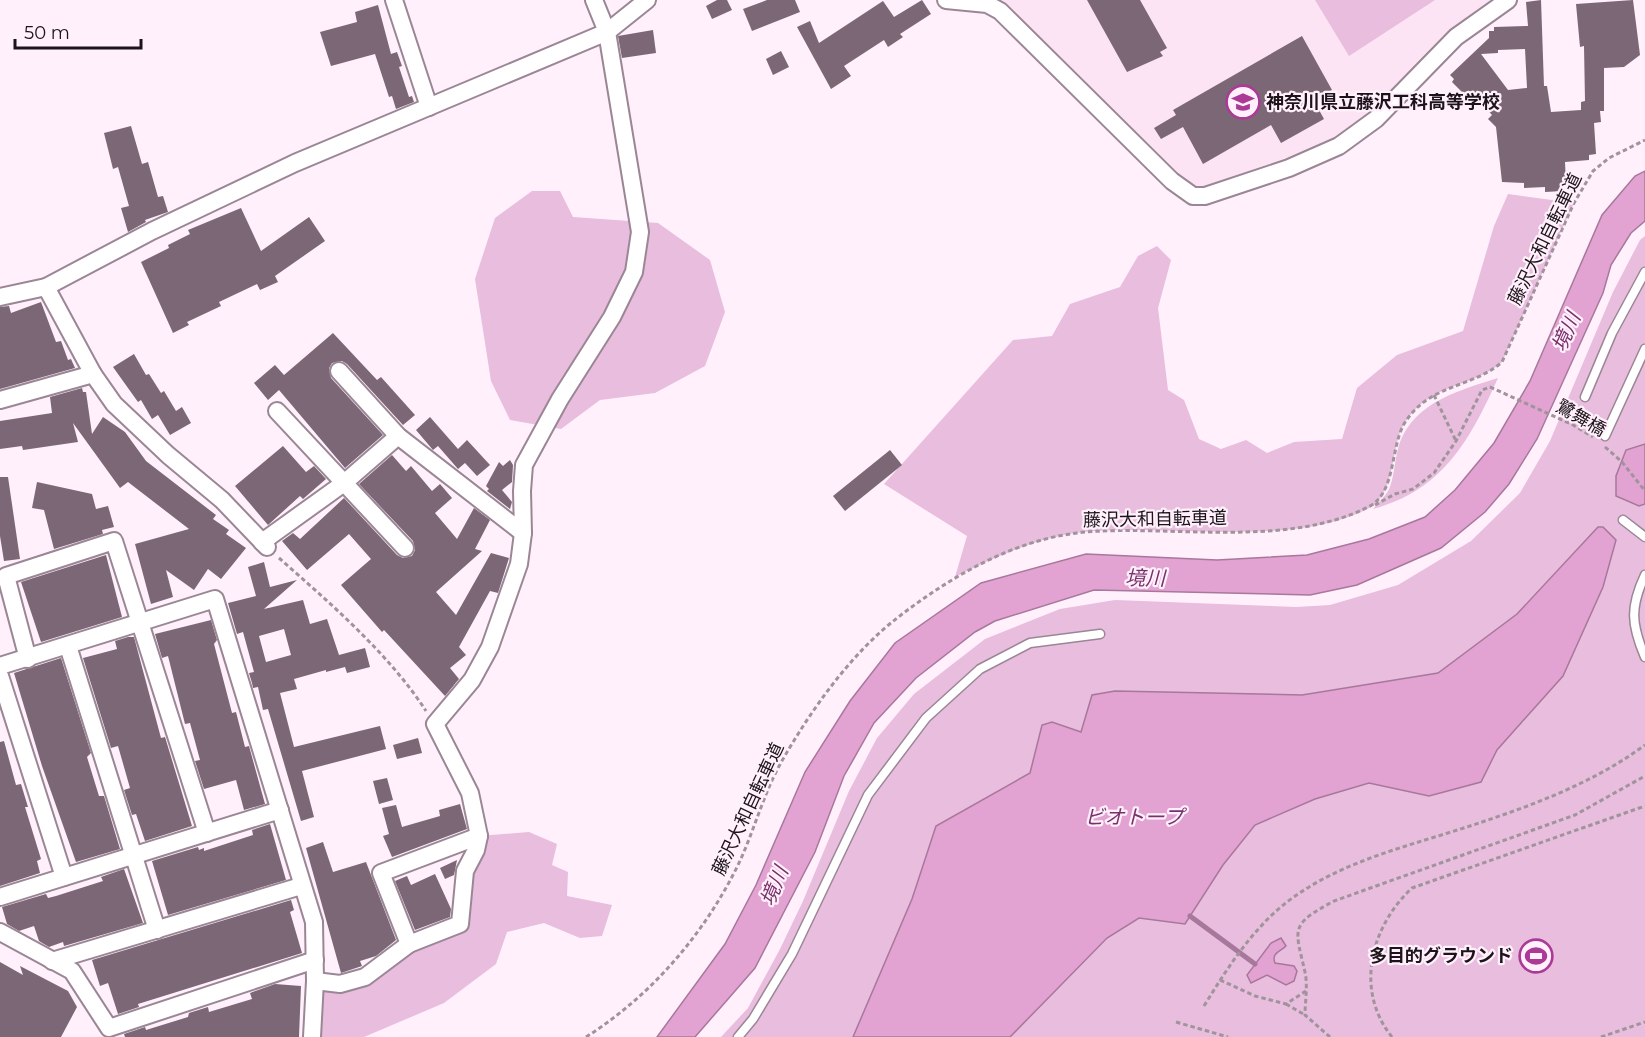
<svg xmlns="http://www.w3.org/2000/svg" width="1645" height="1037" font-family="Montserrat,'Noto Sans JP',sans-serif">
<style>
.built{fill:#fce4f5}
.green{fill:#e8bddd}
.water{fill:#e2a3d2;stroke:#a7789b;stroke-width:1.5}
.lines{fill:none;stroke-linecap:round;stroke-linejoin:round}
.stream{stroke:#a7789b;stroke-width:5}
.building{fill:#7c6776;fill-rule:evenodd}
.service-casing{stroke:#9b8695;stroke-width:11}
.minor-casing{stroke:#9b8695;stroke-width:20}
.path{stroke:#a0949c;stroke-width:3;stroke-dasharray:4.5 3;stroke-linecap:butt}
.service{stroke:#fff;stroke-width:8}
.minor{stroke:#fff;stroke-width:16}
.labels{text-anchor:middle;dominant-baseline:central;stroke-width:4.5;stroke-linejoin:round;paint-order:stroke}
.poi-label{font-size:18px;font-weight:bold;fill:#1c141a;stroke:#fff0fb;text-anchor:start}
.street-label{font-size:18px;fill:#1c141a;stroke:#fff0fb}
.water-label{font-size:20px;font-style:italic;fill:#79316b;stroke:#fff0fb}
</style>
<rect width="100%" height="100%" fill="#fff0fb"/>
<polygon class="built" points="997,0 1496,0 1375,111 1352,127 1327,143 1204,187 1193,186 1171,169"/>
<g class="green">
<polygon points="1315,0 1435,0 1349,56"/>
<polygon points="532,191 560,191 573,217 658,223 710,260 725,312 705,366 655,393 600,400 561,429 510,420 491,381 475,279 495,218"/>
<path d="M1508 194 1574 203 1502 362C1471 389 1430 382 1404 424 1390 448 1396 492 1371 507 1295 549 1168 523 1083 532 1038 537 995 557 955 577L967 536 884 484 1013 340 1052 336 1070 304 1120 287 1138 256 1157 246 1171 260 1158 308 1168 390 1184 400 1199 439 1221 449 1246 440 1267 453 1294 442 1342 439 1357 388 1397 355 1463 331 1494 226Z"/>
<polygon points="1645,236 1645,1037 721,1037 748,1008 780,949 803,901 849,791 877,738 914,694 985,639 1060,609 1115,600 1296,607 1330,605 1398,585 1471,541 1520,493 1550,441 1613,292 1640,240"/>
<path d="M1498 378C1470 440 1443 490 1373 509 1378 503 1387 495 1390 487 1395 473 1395 456 1400 442 1416 401 1461 390 1498 378Z"/>
<polygon points="529,832 557,844 552,865 568,872 567,896 612,905 602,936 580,938 544,923 507,932 496,964 444,1003 364,1037 312,1037 315,981 340,984 460,924 479,836"/>
</g>
<g class="water">
<polygon points="1645,171 1645,221 1631,233 1611,265 1603,293 1537,439 1509,484 1485,512 1441,548 1357,585 1310,595 1094,590 995,621 975,632 916,678 874,723 844,776 815,852 755,968 695,1037 657,1037 725,944 756,885 805,772 850,701 895,643 981,583 1086,554 1217,560 1307,555 1369,539 1425,517 1455,490 1494,443 1530,381 1602,215 1635,176"/>
<polygon points="1645,444 1645,504 1639,506 1616,496 1616,476 1626,450"/>
<polygon points="1598,527 1603,527 1616,540 1603,587 1563,676 1497,750 1481,782 1429,796 1369,783 1315,799 1255,825 1223,865 1185,924 1139,918 1107,938 1010,1037 853,1037 912,899 936,826 1030,773 1042,725 1052,722 1081,732 1092,695 1115,691 1302,695 1438,673 1517,614"/>
<path d="M1281 938 1286 946C1280 952 1271 953 1275 963L1294 966 1297 971 1294 981 1286 985 1267 975 1251 983 1247 975 1271 943Z"/>
</g>
<g class="lines">
<polyline class="stream" points="1190,916 1255,964"/>
</g>
<g class="building">
<polygon points="717,0 727,0 732,10 712,19 706,6"/>
<polygon points="767,0 795,0 800,12 752,31 743,9"/>
<polygon points="922,0 931,14 900,34 903,37 888,47 884,40 844,66 851,76 831,89 797,27 810,21 819,43 883,1 894,17"/>
<polygon points="1087,0 1140,0 1167,48 1160,52 1163,56 1127,72"/>
<path d="M1541 0 1544 86H1547L1551 112 1581 110V102L1585 101 1584 46 1580 47 1576 4 1633 0 1640 55 1624 67 1604 68V111H1600L1601 122 1594 123 1596 154 1589 155V160L1565 162 1566 184H1563V191L1545 192V187L1524 188V183L1502 182 1496 127 1488 119 1492 115 1470 91 1465 95 1452 82 1454 79 1450 75 1489 38V31H1494V27L1528 26 1526 2ZM1525 49 1527 88 1508 90 1481 54 1498 53V50Z"/>
<polygon points="378,5 391,54 397,52 402,66 399,67 409,97 412,96 414,102 396,109 392,96 389,97 375,54 331,66 320,32 357,22 355,12"/>
<polygon points="653,30 656,53 622,58 618,36"/>
<polygon points="1302,36 1332,90 1314,101 1324,119 1281,143 1271,125 1203,164 1183,127 1161,139 1154,128 1176,115 1173,110"/>
<polygon points="781,51 789,67 773,75 766,59"/>
<polygon points="131,126 142,164 148,162 158,197 163,196 168,212 145,220 146,222 128,232 121,208 129,206 118,167 113,169 104,133"/>
<polygon points="241,208 261,251 309,217 325,241 275,276 278,282 260,290 257,284 219,302 221,306 187,322 189,325 173,333 141,262 169,248 168,245 190,234 188,230"/>
<polygon points="41,302 56,342 61,341 68,360 71,359 75,368 0,389 0,307 9,306 11,313"/>
<polygon points="333,333 377,380 381,377 415,415 403,425 347,364 342,361 332,363 329,368 331,378 383,435 345,468 279,390 268,400 254,383 275,365 284,375"/>
<polygon points="134,354 146,375 149,374 161,393 164,391 176,411 182,407 191,423 170,435 158,415 152,419 141,400 138,402 113,367"/>
<polygon points="82,388 83,392 86,392 92,434 103,417 125,432 146,461 216,515 213,519 229,530 226,534 246,548 221,579 208,569 194,590 166,570 173,597 151,604 135,544 189,529 128,482 120,488 73,423 78,442 23,450 22,446 0,449 0,421 52,413 50,397"/>
<polygon points="430,417 458,449 467,440 490,465 477,476 465,463 458,469 438,446 433,450 416,430"/>
<polygon points="283,446 306,472 314,466 326,479 303,499 300,496 268,525 235,486"/>
<polygon points="890,450 902,465 845,511 833,496"/>
<polygon points="392,455 406,471 411,466 432,491 440,484 452,498 435,513 457,539 474,508 490,520 475,549 482,551 436,592 456,615 491,553 509,558 498,593 490,591 459,647 466,655 450,668 459,679 445,696 384,630 382,632 341,585 371,559 349,534 307,570 282,541 293,533 300,539 344,498 397,555 403,558 412,556 415,550 413,541 359,484"/>
<polygon points="510,460 513,465 512,482 502,490 512,502 510,509 487,491 489,489 486,486 499,462 503,466"/>
<polygon points="0,477 8,477 20,559 4,561 0,536"/>
<polygon points="37,482 92,494 96,509 108,506 114,527 102,530 103,534 54,549 44,510 32,508"/>
<polygon points="106,555 122,617 41,642 21,582"/>
<path d="M264 562 270 587 297 580 264 609 303 600 310 624 327 619 339 655 365 648 370 667 347 673 345 667 326 672V670L294 679 297 689 280 693 294 747 380 726 386 749 302 771 314 817 301 821 268 709 263 710 258 687 253 688 252 683 249 673 254 672 243 632 237 634 228 603 256 596 248 567ZM284 629 291 655 266 662 259 636Z"/>
<polygon points="211,620 217,640 214,644 232,713 236,712 245,747 249,746 265,804 244,810 236,780 204,789 195,761 200,760 190,723 185,724 168,656 162,658 155,634"/>
<polygon points="128,637 134,637 161,738 165,737 192,826 145,841 136,814 132,815 124,790 130,788 118,746 111,748 83,658 117,649 115,641"/>
<polygon points="61,658 91,753 87,757 99,796 104,796 120,849 76,862 42,766 14,673"/>
<polygon points="418,738 422,753 397,759 393,745"/>
<polygon points="4,741 16,785 21,784 28,807 25,807 41,859 37,861 40,873 0,886 0,742"/>
<polygon points="387,778 393,800 379,804 373,781"/>
<polygon points="460,804 467,829 392,857 383,836 389,834 382,808 396,805 402,827 440,816 439,810"/>
<polygon points="270,824 286,880 168,915 152,861 198,847 199,850 204,848 204,851 253,835 252,830"/>
<polygon points="323,842 333,872 366,862 396,940 376,956 360,961 362,966 341,973 306,848"/>
<polygon points="457,860 454,875 445,879 440,868"/>
<polygon points="124,869 143,923 64,946 63,942 49,947 39,941 34,926 19,931 7,924 2,907 46,894 48,898 56,896 103,881 101,877"/>
<polygon points="435,874 451,909 450,917 415,930 395,881 407,876 411,885"/>
<polygon points="291,900 294,910 290,912 302,953 138,1004 139,1007 118,1014 108,983 100,986 92,960"/>
<polygon points="0,962 23,975 20,966 68,991 77,1007 61,1037 0,1037"/>
<polygon points="275,984 301,986 299,1037 125,1037 124,1034 145,1027 146,1030 188,1017 189,1013 208,1007 209,1012 252,999 250,993"/>
</g>
<g class="lines">
<defs>
<g id="service">
<polyline points="1585,397 1612,333 1645,272"/>
<polyline points="1605,436 1645,349"/>
<polyline points="1623,520 1645,537"/>
<path d="M1645 575C1630 607 1631 624 1645 657"/>
<polyline points="738,1037 753,1019 792,954 868,795 926,718 980,669 1030,643 1100,634"/>
</g>
<g id="minor">
<polyline points="394,0 429,107"/>
<polyline points="946,0 987,4 1000,11 1172,181 1193,196 1205,196 1289,168 1339,146 1376,119 1456,37 1508,0"/>
<polyline points="46,287 93,374 114,404 168,455 222,500 267,547"/>
<polyline points="0,297 46,287 152,231 295,163 607,32 647,0"/>
<polyline points="339,371 398,436 523,533"/>
<polyline points="0,400 93,374"/>
<polyline points="277,411 405,548"/>
<polyline points="262,542 344,483 398,436"/>
<polyline points="68,646 157,930"/>
<polyline points="28,659 6,576 114,541 207,833"/>
<polyline points="0,666 215,599 314,922 315,981 312,1037"/>
<polyline points="0,676 64,877"/>
<polyline points="0,897 280,810"/>
<polyline points="0,932 72,971 109,1028 315,960"/>
<polyline points="409,944 460,924 465,871 476,850 479,836"/>
<polyline points="52,961 301,886"/>
<polyline points="315,981 340,984 365,977 409,944 381,873 479,836 470,793 435,724 472,680 490,647 519,564 523,533 522,491 524,465 560,399 612,317 634,272 640,232 607,32 594,0"/>
</g>
</defs>
<use href="#service" class="service-casing"/>
<use href="#minor" class="minor-casing"/>
<g class="path">
<polyline points="1434,395 1456,441"/>
<polyline points="1573,425 1580,407"/>
<polyline points="1605,447 1622,462 1645,491"/>
<polyline points="1375,505 1395,494 1413,489 1434,473 1456,441 1482,390 1490,387 1573,425 1593,437"/>
<path d="M279 558C329 602 390 655 426 711"/>
<polyline points="1220,980 1255,996 1286,1004 1306,991"/>
<polyline points="1286,1004 1305,1015"/>
<path d="M1204 1006C1225 972 1245 940 1275 912 1332 861 1412 846 1482 822 1539 803 1596 781 1645 745"/>
<polyline points="1176,1022 1228,1037"/>
<path d="M586 1037C649 997 700 939 734 873 753 837 762 795 783 759 813 707 853 651 901 615 955 574 1017 538 1086 532 1174 525 1287 548 1368 507 1396 494 1390 449 1404 424 1429 383 1471 389 1502 362L1574 203 1593 171 1609 158 1645 140"/>
<path d="M1330 1037 1305 1015C1305 1002 1308 986 1305 972 1295 928 1289 925 1334 901L1575 815 1645 776"/>
<path d="M1392 1037C1354 990 1371 926 1412 888L1645 806"/>
<polyline points="1601,1037 1645,1022"/>
</g>
<use href="#service" class="service"/>
<use href="#minor" class="minor"/>
</g>
<defs>
<symbol id="school-ring" viewBox="-11 -11 22 22"><circle r="9.5" fill="#fff0fb" stroke="#ab3a96" stroke-width="1.5"/><path d="M0-5L7-2L0 1L-7-2ZM-4 1L0 2.5L4 1V4Q0 6-4 4Z" fill="#ab3a96"/></symbol>
<symbol id="stadium-ring" viewBox="-11 -11 22 22"><circle r="9.5" fill="#fff0fb" stroke="#ab3a96" stroke-width="1.5"/><path d="M0-5a6.5 5 0 1 0 0 10a6.5 5 0 1 0 0-10ZM-3.5-1.8h7v3.6h-7Z" fill="#ab3a96"/></symbol>
</defs>
<g fill-rule="evenodd">
<use href="#school-ring" x="1224" y="83" width="38" height="38"/>
<use href="#stadium-ring" x="1517" y="937" width="38" height="38"/>
</g>
<g class="labels">
<g class="poi-label">
<text x="1266" y="102">神奈川県立藤沢工科高等学校</text>
<text x="1513" y="956" text-anchor="end">多目的グラウンド</text>
</g>
<g class="street-label">
<text transform="translate(1545 239) rotate(-64)">藤沢大和自転車道</text>
<text transform="translate(1581 418) rotate(30)">鷺舞橋</text>
<text transform="translate(1155 519) rotate(-1)">藤沢大和自転車道</text>
<text transform="translate(748 809) rotate(-65)">藤沢大和自転車道</text>
</g>
<g class="water-label">
<text transform="translate(1566 332) rotate(-66)">境川</text>
<text transform="translate(1145 578) rotate(1)">境川</text>
<text x="1134" y="817">ビオトープ</text>
<text transform="translate(774 886) rotate(-67)">境川</text>
</g>
</g>
<path d="M15 39v9h126v-9" fill="none" stroke="#1c141a" stroke-width="3"/>
<text x="24" y="39" font-size="18" fill="#1c141a" stroke="#fff0fb" stroke-width="4.5" paint-order="stroke">50 m</text>
</svg>
